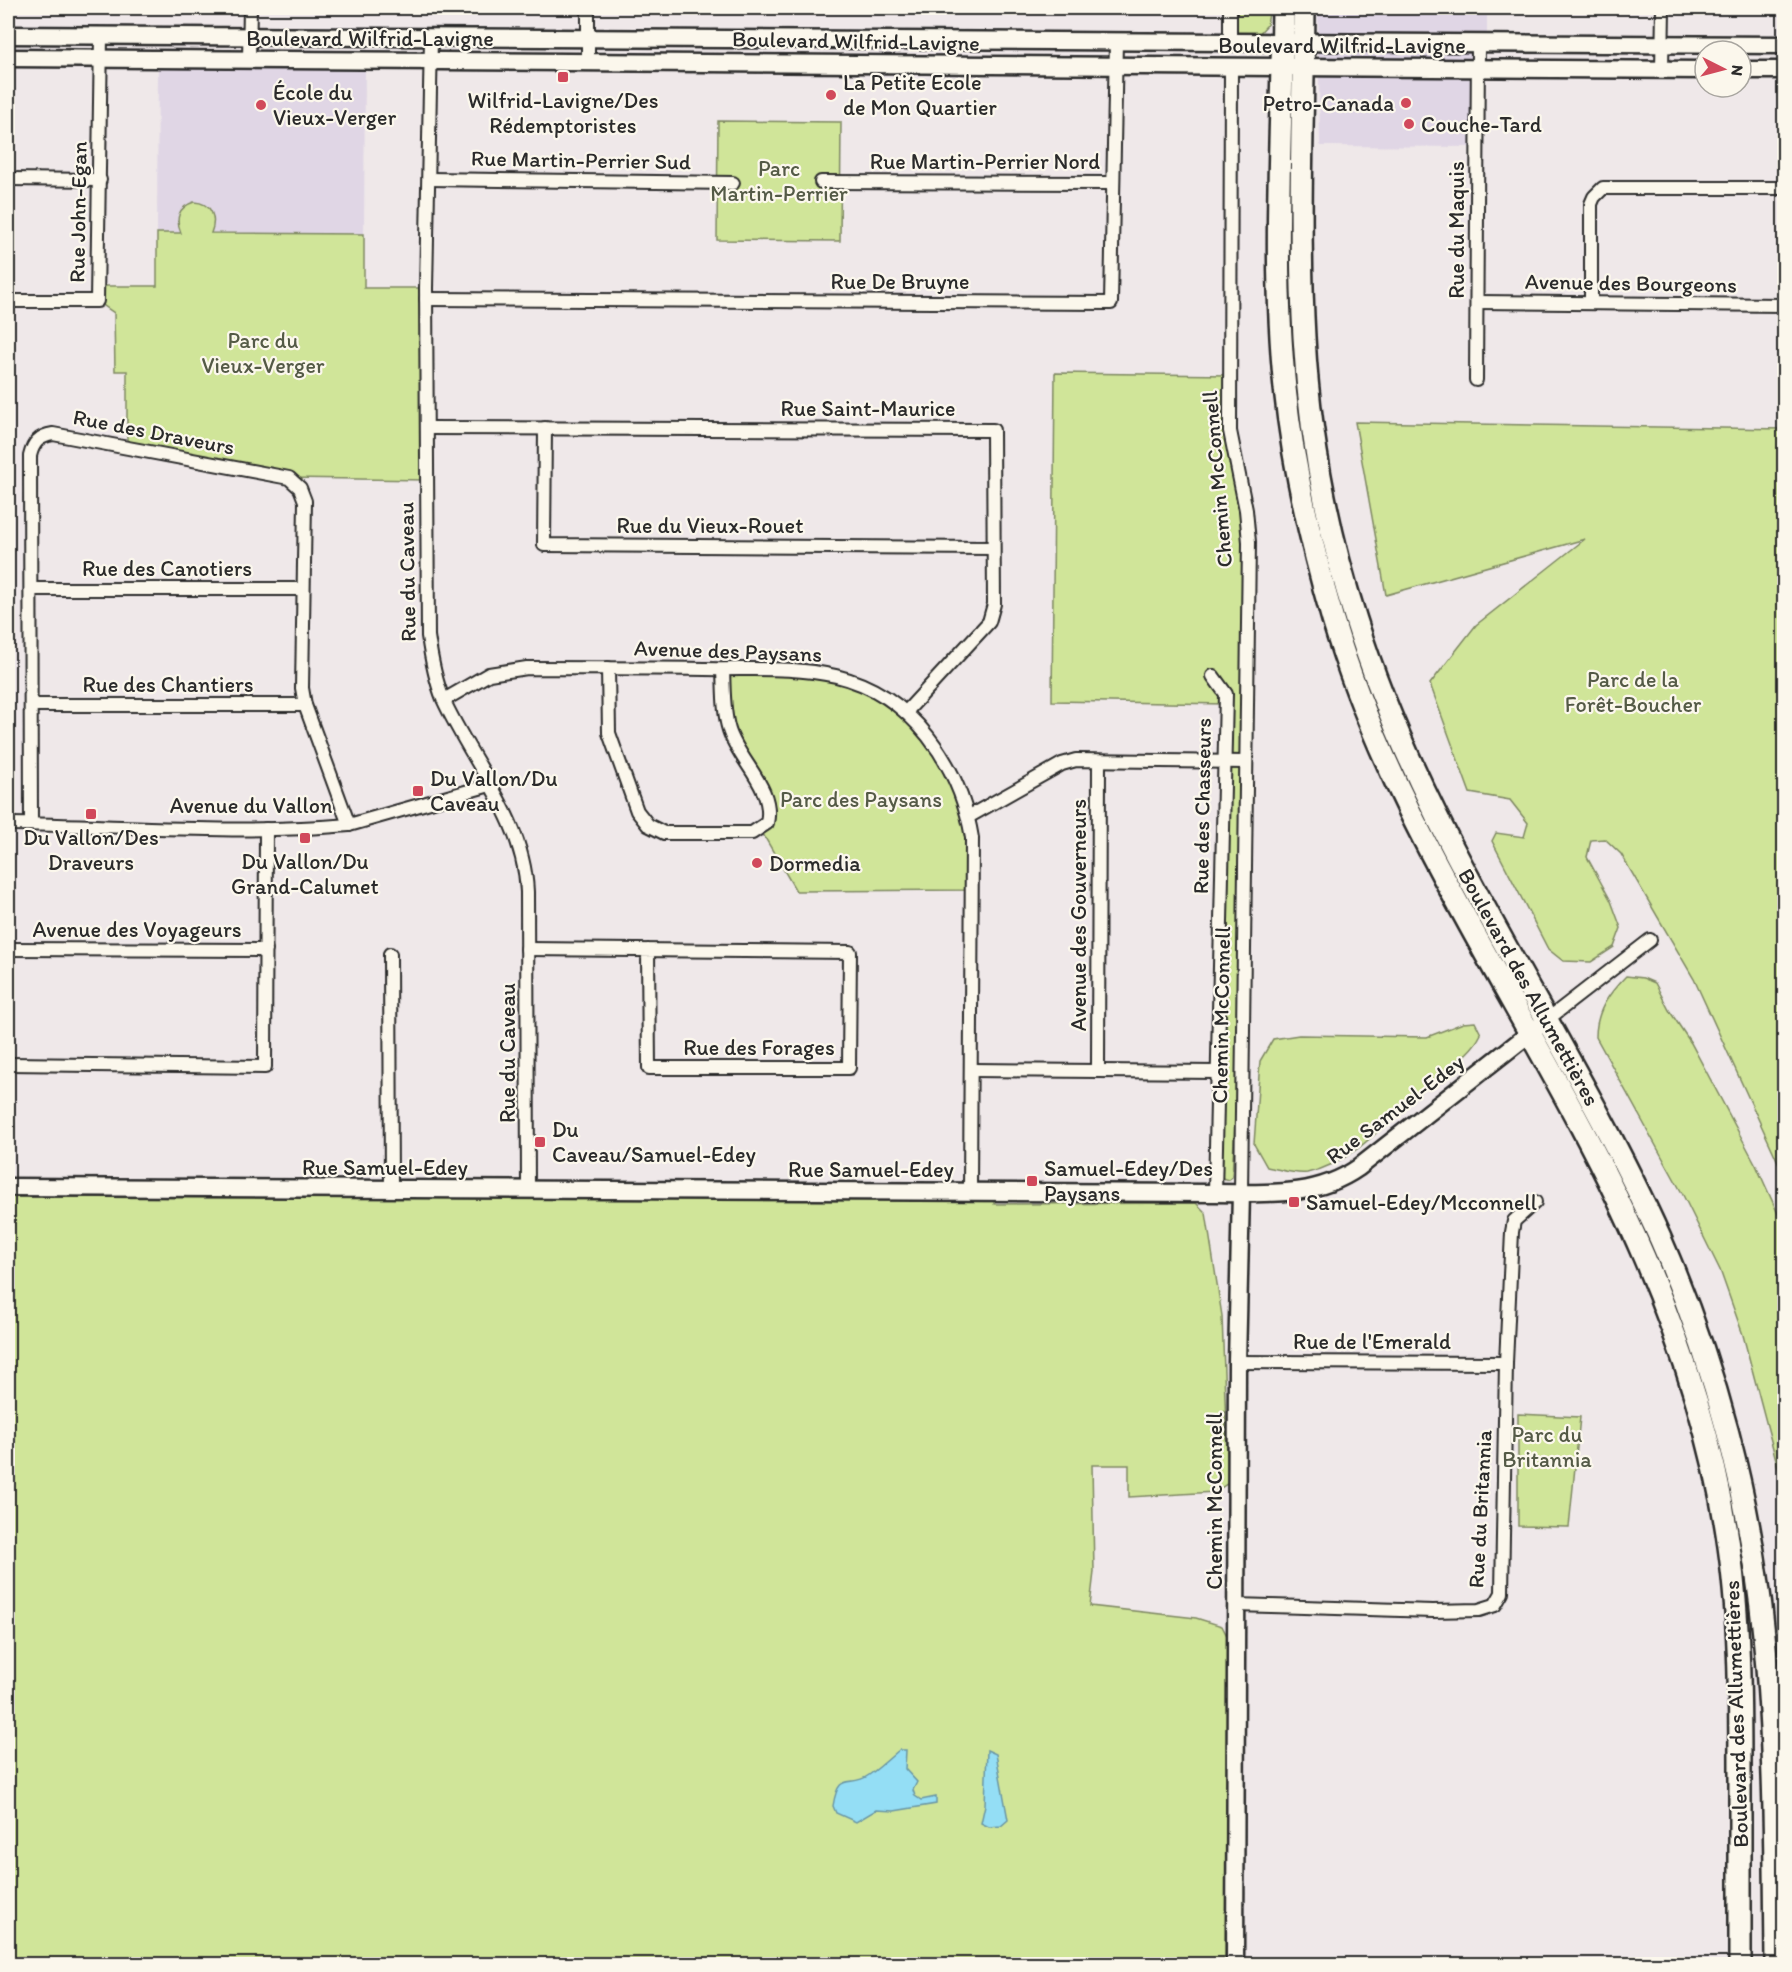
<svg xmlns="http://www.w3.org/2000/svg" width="1792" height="1972" font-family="Itim,sans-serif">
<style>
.built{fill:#e0d6e5}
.green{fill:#d0e599;stroke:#7e8862;stroke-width:1.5}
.water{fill:#94def5;stroke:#6a96a4;stroke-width:1.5}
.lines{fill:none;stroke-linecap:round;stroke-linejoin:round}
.street-casing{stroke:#2b2b2b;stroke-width:16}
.secondary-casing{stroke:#2b2b2b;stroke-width:21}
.highway-casing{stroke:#2b2b2b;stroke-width:26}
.street{stroke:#fbf7ec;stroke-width:12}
.secondary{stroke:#fbf7ec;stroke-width:16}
.highway{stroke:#fbf7ec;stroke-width:21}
.poi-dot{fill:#d1495b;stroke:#fbf7ec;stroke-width:2}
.labels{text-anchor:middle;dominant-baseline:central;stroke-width:4.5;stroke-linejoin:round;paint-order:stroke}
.street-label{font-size:22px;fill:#2b2b2b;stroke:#fbf7ec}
.poi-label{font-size:22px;fill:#2b2b2b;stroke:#fbf7ec;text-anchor:start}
.park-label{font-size:22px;fill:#545a46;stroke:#fbf7ec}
</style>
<rect width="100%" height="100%" fill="#efe8e9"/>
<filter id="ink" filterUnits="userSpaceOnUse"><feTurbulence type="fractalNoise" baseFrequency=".0167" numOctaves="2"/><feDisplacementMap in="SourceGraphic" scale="12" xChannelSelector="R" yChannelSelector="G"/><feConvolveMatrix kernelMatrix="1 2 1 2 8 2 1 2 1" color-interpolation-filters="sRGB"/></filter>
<g filter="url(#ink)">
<g class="built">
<polygon points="1318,8 1487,8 1487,45 1479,45 1478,147 1320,146"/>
<polygon points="158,59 365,61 364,234 157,233"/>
</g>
<g class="green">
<polygon points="1234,8 1270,8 1267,25 1256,37 1238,36 1234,29"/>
<polygon points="718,121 841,122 840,241 717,240"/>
<path d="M194 202C212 203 217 218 211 233L364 234V288H426L427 480 289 478 127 448V371H115L114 313 97 301V286H157V233H181C175 219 178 207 194 202Z"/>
<polygon points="1055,373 1230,375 1230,431 1246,510 1244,963 1232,1177 1228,1180 1219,1177 1226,704 1052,701"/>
<polygon points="1355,422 1784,429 1784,1175 1694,979 1621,854 1605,839 1591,840 1587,857 1611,901 1621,928 1614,947 1591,962 1563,961 1548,949 1492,841 1496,833 1524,837 1528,823 1510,800 1470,793 1430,684 1476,625 1585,539 1386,595"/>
<polygon points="723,670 838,676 906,712 961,791 973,890 796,891 760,829 770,811 729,731"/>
<path d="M1626 976 1643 978 1655 983 1669 1010 1691 1043 1756 1165 1784 1227V1490L1743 1335 1720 1270 1682 1193 1596 1037C1596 1012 1608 994 1626 976Z"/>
<path d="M1475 1022 1481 1034C1471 1055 1449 1066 1432 1081 1393 1113 1360 1161 1307 1173 1296 1175 1279 1169 1267 1167L1254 1144 1260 1061 1273 1039 1299 1035 1427 1037 1463 1023Z"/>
<polygon points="8,1197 994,1200 994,1204 1196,1203 1206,1213 1222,1316 1228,1483 1215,1492 1129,1497 1129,1465 1092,1465 1094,1572 1090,1606 1196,1618 1222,1626 1228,1638 1225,1964 8,1964"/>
<polygon points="1518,1414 1580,1417 1569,1527 1518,1526"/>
</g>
<g class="water">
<path d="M899 1750H906L905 1769 917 1782 913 1790 915 1796 921 1800 936 1797V1804L894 1811 876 1810 856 1822 836 1813 833 1806C839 1769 850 1789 869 1775 879 1768 890 1758 899 1750Z"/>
<polygon points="987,1750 996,1754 1008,1820 1001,1826 989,1827 981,1823 985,1805"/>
</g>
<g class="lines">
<defs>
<g id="street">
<polyline points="588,8 588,61"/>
<path d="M431 39 426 288 428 636C431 657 435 679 443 699 472 763 524 819 527 892L528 1190"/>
<polyline points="1230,43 1230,8"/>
<polyline points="249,60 250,8"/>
<polyline points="1231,68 1230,431 1246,510 1249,542 1241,1193"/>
<polyline points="1662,70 1663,8"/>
<polyline points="8,179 100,180"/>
<polyline points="429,179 733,183"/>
<polyline points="821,182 1113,183"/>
<polyline points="426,299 1111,303 1116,41"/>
<polyline points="8,301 97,301 101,36"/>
<polyline points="1477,302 1784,305"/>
<polyline points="1591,303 1591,204 1594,197 1603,188 1784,188"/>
<polyline points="1476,380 1478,45"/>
<polyline points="427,428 993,430 994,604 989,622 906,712"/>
<polyline points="545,428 544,545 993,548"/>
<polyline points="32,589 303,589"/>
<path d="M608 668 609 733 637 811 648 825 664 833H752L767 823C775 788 739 762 729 730 723 711 724 690 723 670"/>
<polyline points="1213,676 1226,694 1215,1193"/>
<path d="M444 700 489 674 527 668C586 668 645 668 705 669 749 670 793 666 836 676 912 694 960 765 972 838L970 1192"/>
<polyline points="31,705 305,705"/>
<polyline points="968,817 1062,764 1076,760 1246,762"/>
<path d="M8 824C119 825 239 835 349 825L490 785"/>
<path d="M31 824 30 456C33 443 39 436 53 434L289 478 300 488 305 501 302 688 305 705 349 825"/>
<polyline points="8,949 266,950"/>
<polyline points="527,949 850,952 849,1068 649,1068 648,950"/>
<polyline points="390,954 391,1189"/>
<polyline points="1548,1019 1650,940"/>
<polyline points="8,1064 265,1067 266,829"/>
<polyline points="1098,1069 1099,761"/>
<polyline points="972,1070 1218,1072"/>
<polyline points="1237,1362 1506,1363"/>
<polyline points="1236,1605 1433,1611 1479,1610 1495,1605 1502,1593 1506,1363 1512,1232 1514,1221 1535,1202"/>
</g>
<g id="secondary">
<polyline points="8,35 1784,45"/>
<polyline points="8,58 1705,70"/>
<polyline points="1741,70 1784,70"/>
<path d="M8 1187 1215 1193C1266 1193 1315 1198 1358 1168L1539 1026"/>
<polyline points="1235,1964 1237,1362 1241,1193"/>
</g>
<g id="highway">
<path d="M1283 8C1282 134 1272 262 1285 388 1293 467 1311 544 1333 620 1401 848 1551 1040 1644 1257 1682 1346 1712 1438 1727 1533 1740 1614 1740 1697 1740 1779 1740 1841 1740 1903 1740 1964"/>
<path d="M1304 8C1303 117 1298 228 1304 337 1309 433 1327 529 1356 620 1425 841 1566 1029 1660 1238 1715 1363 1751 1500 1764 1635 1775 1745 1775 1855 1776 1964"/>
</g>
</defs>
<use href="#street" class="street-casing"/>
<use href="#secondary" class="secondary-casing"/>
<use href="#highway" class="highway-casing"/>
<use href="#street" class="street"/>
<use href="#secondary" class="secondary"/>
<use href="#highway" class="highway"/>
</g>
</g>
<g class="poi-dot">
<rect x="557" y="71" width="12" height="12" rx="3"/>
<circle cx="831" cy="95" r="6"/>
<circle cx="1406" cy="103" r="6"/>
<circle cx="261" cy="105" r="6"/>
<circle cx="1409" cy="124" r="6"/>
<rect x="412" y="785" width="12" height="12" rx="3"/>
<rect x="85" y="808" width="12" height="12" rx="3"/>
<rect x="299" y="832" width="12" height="12" rx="3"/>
<circle cx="757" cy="863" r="6"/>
<rect x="534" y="1136" width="12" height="12" rx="3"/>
<rect x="1026" y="1175" width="12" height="12" rx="3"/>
<rect x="1288" y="1196" width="12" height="12" rx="3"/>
</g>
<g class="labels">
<g class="street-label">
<text x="370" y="38">Boulevard Wilfrid-Lavigne</text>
<text transform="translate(856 41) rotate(1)">Boulevard Wilfrid-Lavigne</text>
<text x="1342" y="45">Boulevard Wilfrid-Lavigne</text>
<text transform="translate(581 160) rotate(1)">Rue Martin-Perrier Sud</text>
<text x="985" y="161">Rue Martin-Perrier Nord</text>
<text transform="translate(78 212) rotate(-89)">Rue John-Egan</text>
<text transform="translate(1456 230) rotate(-90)">Rue du Maquis</text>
<text x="900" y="281">Rue De Bruyne</text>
<text transform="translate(1631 283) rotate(1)">Avenue des Bourgeons</text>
<text x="868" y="408">Rue Saint-Maurice</text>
<text transform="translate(154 432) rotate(11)">Rue des Draveurs</text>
<text transform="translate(1217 479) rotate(-95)">Chemin McConnell</text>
<text x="710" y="525">Rue du Vieux-Rouet</text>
<text x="167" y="568">Rue des Canotiers</text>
<text transform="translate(407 572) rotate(-91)">Rue du Caveau</text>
<text transform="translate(728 651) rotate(2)">Avenue des Paysans</text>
<text x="168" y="684">Rue des Chantiers</text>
<text x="251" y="805">Avenue du Vallon</text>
<text transform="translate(1202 806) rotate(-89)">Rue des Chasseurs</text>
<text transform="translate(1078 915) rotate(-90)">Avenue des Gouverneurs</text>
<text x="137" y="929">Avenue des Voyageurs</text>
<text transform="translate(1529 987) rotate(61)">Boulevard des Allumettières</text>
<text transform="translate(1221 1015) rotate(-89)">Chemin McConnell</text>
<text x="759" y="1047">Rue des Forages</text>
<text transform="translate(507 1053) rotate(-90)">Rue du Caveau</text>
<text transform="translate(1395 1109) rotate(-37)">Rue Samuel-Edey</text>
<text x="385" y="1167">Rue Samuel-Edey</text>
<text x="871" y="1169">Rue Samuel-Edey</text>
<text x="1372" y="1341">Rue de l'Emerald</text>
<text transform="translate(1214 1501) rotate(-90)">Chemin McConnell</text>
<text transform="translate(1480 1509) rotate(-87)">Rue du Britannia</text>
<text transform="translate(1736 1714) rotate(-92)">Boulevard des Allumettières</text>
</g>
<g class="poi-label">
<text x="843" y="82">La Petite Ecole<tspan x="843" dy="25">de Mon Quartier</tspan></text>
<text x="273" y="92">École du<tspan x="273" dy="25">Vieux-Verger</tspan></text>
<text x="563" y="100" text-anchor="middle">Wilfrid-Lavigne/Des<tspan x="563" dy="25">Rédemptoristes</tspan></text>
<text x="1394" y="103" text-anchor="end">Petro-Canada</text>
<text x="1421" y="124">Couche-Tard</text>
<text x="430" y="778">Du Vallon/Du<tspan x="430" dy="25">Caveau</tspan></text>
<text x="91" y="837" text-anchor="middle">Du Vallon/Des<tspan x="91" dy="25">Draveurs</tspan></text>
<text x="305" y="861" text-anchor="middle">Du Vallon/Du<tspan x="305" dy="25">Grand-Calumet</tspan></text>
<text x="769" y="863">Dormedia</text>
<text x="552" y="1129">Du<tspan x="552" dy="25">Caveau/Samuel-Edey</tspan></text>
<text x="1044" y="1168">Samuel-Edey/Des<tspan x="1044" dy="25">Paysans</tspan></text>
<text x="1306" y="1202">Samuel-Edey/Mcconnell</text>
</g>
<g class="park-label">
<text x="779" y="168">Parc<tspan x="779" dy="25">Martin-Perrier</tspan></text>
<text x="263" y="340">Parc du<tspan x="263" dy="25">Vieux-Verger</tspan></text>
<text x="1633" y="679">Parc de la<tspan x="1633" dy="25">Forêt-Boucher</tspan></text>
<text x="861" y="799">Parc des Paysans</text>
<text x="1547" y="1434">Parc du<tspan x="1547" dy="25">Britannia</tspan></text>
</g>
</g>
<rect width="1792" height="1972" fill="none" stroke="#fbf7ec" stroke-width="30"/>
<rect x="15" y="15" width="1762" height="1942" fill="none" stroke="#2b2b2b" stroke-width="2" filter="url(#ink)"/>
<g transform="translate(1723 69) rotate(96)"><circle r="28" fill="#fbf7ec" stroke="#a8a59f" stroke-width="1.5"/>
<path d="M0-4.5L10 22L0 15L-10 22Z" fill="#d1495b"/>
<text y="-9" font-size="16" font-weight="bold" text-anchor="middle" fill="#2b2b2b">N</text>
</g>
</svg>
